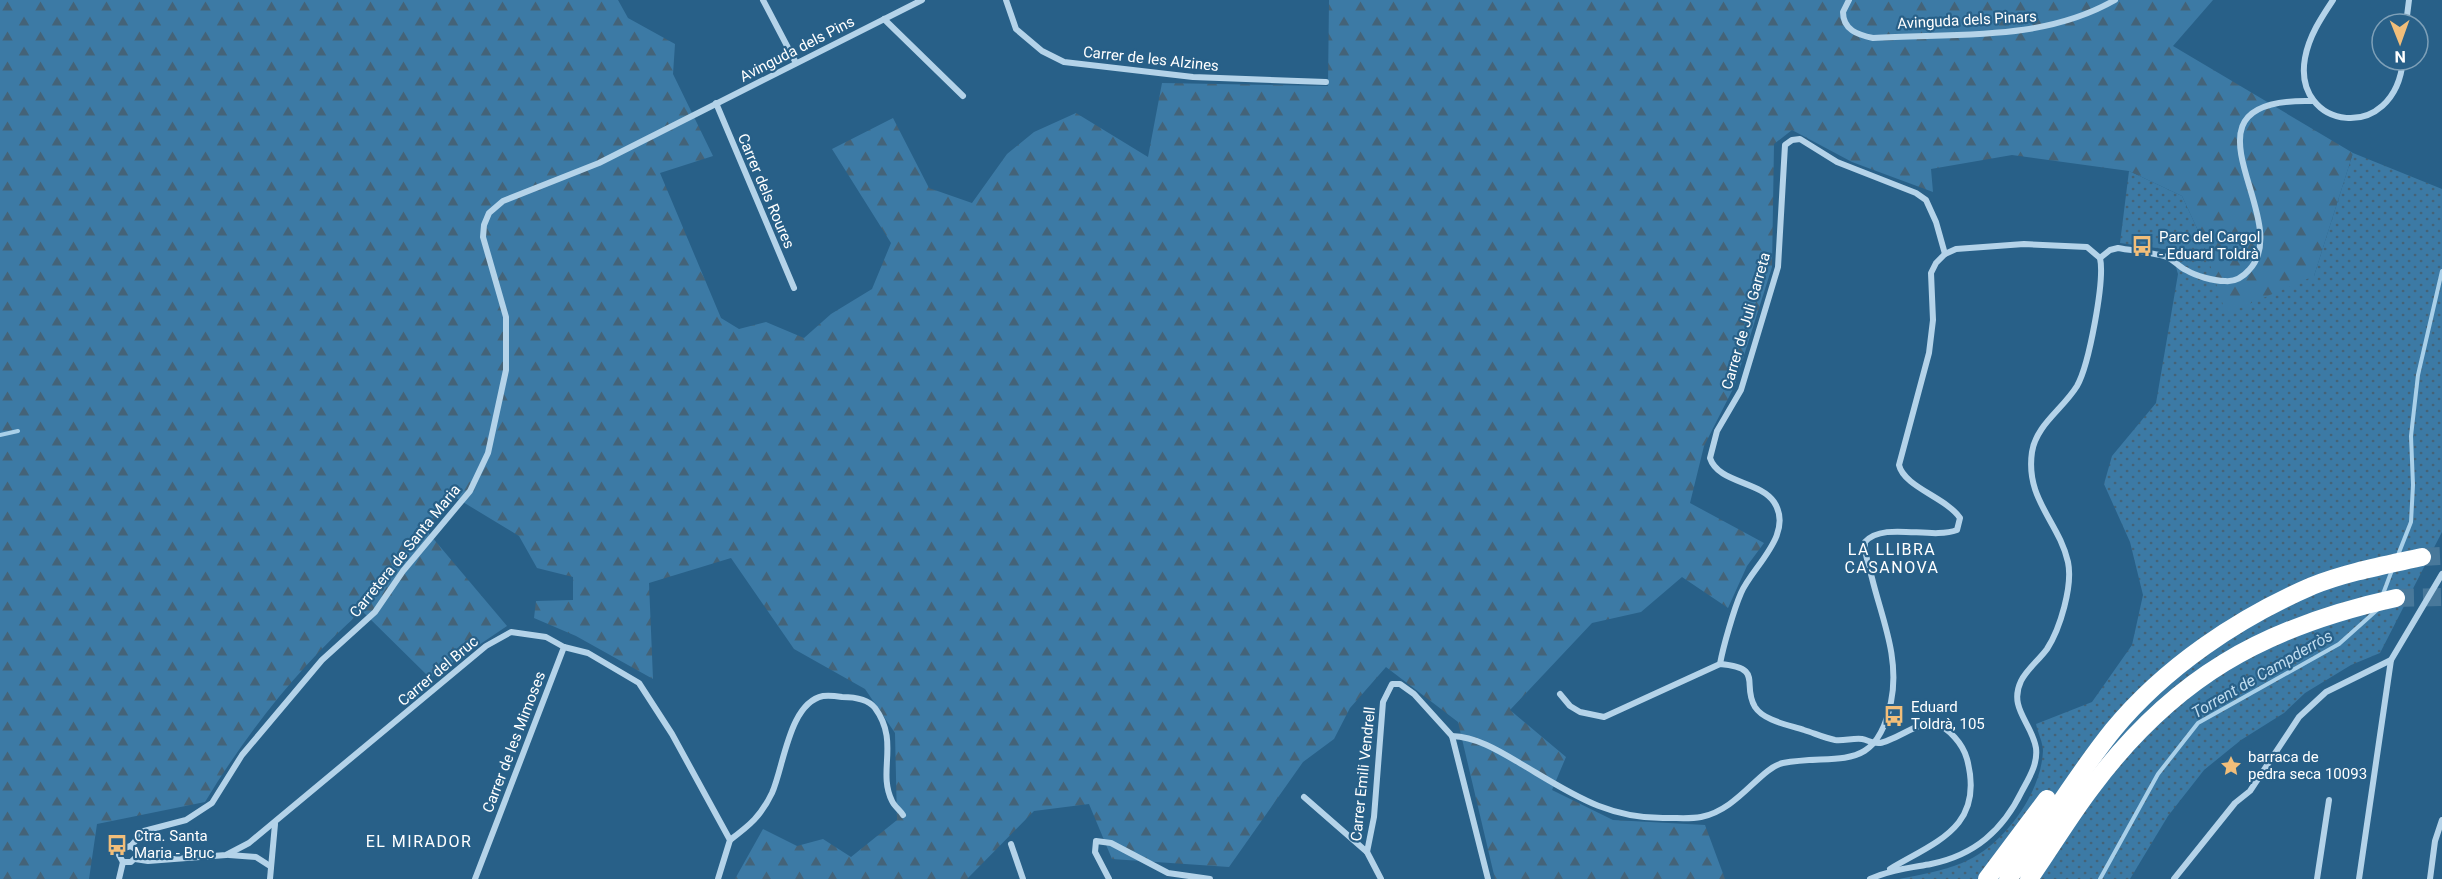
<svg xmlns="http://www.w3.org/2000/svg" width="2442" height="879" font-family="Roboto,sans-serif">
<style>
.grass{fill:url(#grass-dots)}
.forest{fill:url(#forest-firs)}
.lines{fill:none;stroke-linecap:round;stroke-linejoin:round}
.stream{stroke:#a9d0e9;stroke-width:4}
.highway-tunnel{stroke:#48789a;stroke-width:18;stroke-dasharray:18 9;stroke-linecap:butt}
.street{stroke:#b4d3e9;stroke-width:6}
.highway{stroke:#fff;stroke-width:18}
.labels{text-anchor:middle;dominant-baseline:central;stroke-width:4.5;stroke-linejoin:round;paint-order:stroke}
.street-label{font-size:15px;fill:#fff;stroke:#286088}
.poi-label{font-size:15px;fill:#fff;stroke:#286088;text-anchor:start}
.neighbourhood-label{font-size:16px;letter-spacing:1.5px;fill:#fff;stroke:#286088}
.water-label{font-size:16px;font-style:italic;fill:#c0ddf0;stroke:#286088}
</style>
<defs>
<pattern id="grass-dots" width="8" height="8" patternUnits="userSpaceOnUse" patternTransform="scale(1.5)"><rect width="8" height="8" fill="#3c7aa5"/><path d="M2 2h.1M6 6h.1" fill="none" stroke="#446378" stroke-width="1.8" stroke-linecap="round"/></pattern>
<pattern id="forest-firs" width="22" height="20" patternUnits="userSpaceOnUse" patternTransform="scale(1.5)"><rect width="22" height="20" fill="#3c7aa5"/><path d="M5 1l3.5 6h-7zM16 11l3.5 6h-7z" fill="#446378"/></pattern>
</defs>
<rect width="100%" height="100%" fill="#286088"/>
<path class="grass" d="M2353 153 2442 189V532L2380 653 2351 665 2305 693 2284 713 2241 740 2204 770 2168 816 2130 879H1899C1919 875 1943 871 1962 863 2002 847 2041 795 2043 751 2043 743 2038 733 2036 724L2092 702 2132 645 2143 595 2130 542 2104 484 2112 456 2156 403 2178 274 2171 250 2120 243 2129 171 2182 196 2201 237 2314 276Z"/>
<path class="forest" d="M0 0H618L628 18 675 44 673 74 713 156 660 173 721 318 739 329 766 322 804 338 831 314 872 289 891 243 832 149 893 118 929 188 972 203 1007 154 1034 132 1076 113 1148 157 1162 83 1328 86 1329 0H2213L2173 46 2353 153 2314 276 2226 314 2201 237 2182 196 2129 171 2012 155 1931 169 1933 192 1852 162 1792 130 1774 144 1772 267 1734 387 1704 446 1690 503 1764 543 1747 566 1728 608 1682 577 1641 612 1592 623 1510 710 1566 757 1552 790 1613 820 1705 825 1725 879H1495L1458 722 1386 667 1350 708 1334 739 1303 762 1229 867 1112 859 1089 804 1034 811 967 879H735L763 829 797 846 823 839 851 857 897 820 895 733 865 689 794 649 731 558 649 583 653 679 576 636 534 618 536 601 573 600V577L537 568 519 536 453 496 426 530 507 626 430 678 362 611C300 665 248 731 205 802L97 824 89 879H0Z"/>
<g class="lines">
<g class="stream">
<polyline points="0,435 18,431"/>
<polyline points="2398,555 2411,522 2413,485 2411,436 2418,375 2442,271"/>
<polyline points="2383,594 2392,570"/>
<polyline points="2100,879 2158,774 2198,723 2339,644 2377,610"/>
</g>
<g class="highway-tunnel">
<polyline points="2422,557 2442,556"/>
<polyline points="2396,598 2442,597"/>
</g>
<g class="street">
<polyline points="763,0 796,63"/>
<polyline points="1006,0 1016,29 1042,51 1064,62 1193,77 1326,82"/>
<path d="M1849 0 1843 12C1843 30 1858 35 1873 38 1955 33 2042 42 2115 0"/>
<path d="M2333 0C2321 18 2309 36 2305 58 2292 130 2395 145 2403 60"/>
<polyline points="884,19 963,96"/>
<polyline points="2406,24 2409,0"/>
<polyline points="716,103 794,288"/>
<path d="M2100 258 2110 250 2118 248C2134 251 2152 252 2167 257 2174 260 2179 267 2186 270 2196 276 2213 281 2225 281 2235 282 2243 277 2249 270 2298 219 2164 97 2312 101"/>
<path d="M1720 664C1723 647 1734 609 1741 593 1752 567 1795 534 1774 502 1760 481 1718 483 1710 458L1717 431 1741 390 1778 267 1785 145 1792 140 1800 139 1837 162 1916 193 1926 200 1936 222 1945 254"/>
<path d="M1560 694 1570 706 1580 712 1604 717 1720 664C1765 668 1741 684 1755 707 1764 721 1789 725 1804 730 1814 733 1824 738 1835 740 1844 741 1853 738 1862 739 1868 740 1873 744 1880 743 1894 741 1924 719 1934 723 1949 728 1963 744 1967 759 1985 827 1937 841 1890 869"/>
<path d="M1452 736C1478 737 1501 752 1523 765 1572 794 1609 820 1669 818 1679 818 1691 819 1701 817 1738 810 1760 768 1783 763 1838 753 1876 775 1891 702 1900 658 1882 619 1872 578 1869 566 1864 554 1865 542 1883 521 1931 540 1957 530L1960 518C1947 498 1904 487 1899 465L1929 353 1933 320 1931 273 1936 263 1945 254 1956 249 2024 244 2087 247 2100 258C2105 280 2089 365 2077 386 2063 409 2036 425 2032 452 2025 499 2059 522 2068 562 2073 586 2060 629 2047 649 2039 660 2027 669 2021 681 2008 708 2032 723 2036 748 2038 764 2029 778 2022 791 2003 830 1975 855 1931 864 1909 868 1890 870 1870 879"/>
<polyline points="1304,797 1367,852"/>
<path d="M730 840C750 825 761 816 772 793 784 766 789 703 823 696 829 695 836 696 842 697 853 697 867 698 875 708 900 742 877 771 892 801 894 806 900 810 903 815"/>
<polyline points="1011,844 1023,879"/>
<polyline points="131,846 144,831 186,820 212,803 242,755 322,660 375,612 403,571 470,491 488,453 506,370 506,317 483,237 484,225 489,213 503,201 599,163 922,0"/>
<polyline points="229,855 256,857 270,866"/>
<polyline points="135,859 148,861 226,855 249,843 486,646 511,632 546,637 564,647 588,653 639,683 672,734 730,840 718,879"/>
<polyline points="123,862 131,862 136,857 136,850 131,846"/>
<polyline points="123,862 119,855 120,849 131,846"/>
<polyline points="119,879 123,862"/>
<polyline points="270,879 275,824"/>
<polyline points="475,879 564,647"/>
<polyline points="1109,879 1095,852 1096,841 1111,843 1168,873 1210,879"/>
<polyline points="1381,879 1367,852 1374,817 1383,702 1392,684 1400,684 1414,694 1452,736 1488,879"/>
<polyline points="2174,879 2235,803 2250,791 2299,717 2326,692 2391,660"/>
<polyline points="2317,879 2329,800"/>
<polyline points="2359,879 2391,660 2442,574"/>
<polyline points="2430,879 2435,841 2442,820"/>
</g>
<g class="highway">
<polyline points="1987,879 2047,799"/>
<path d="M2008 879C2044 830 2075 777 2113 730 2165 667 2238 618 2312 586 2347 572 2386 565 2422 557"/>
<path d="M2029 879C2050 849 2069 817 2091 788 2173 678 2263 627 2396 598"/>
</g>
</g>
<defs>
<symbol id="bus-bare" viewBox="-9 -9 18 18"><path d="M-5-6H5V4H4V6H2V4H-2V6H-4V4H-5ZM-3.5-4V0h7V-4ZM-3.5 1.2v1.5H-2V1.2ZM2 1.2v1.5H3.5V1.2Z" fill="#f1be7a" stroke="#286088" stroke-width="2.5" paint-order="stroke"/></symbol>
<symbol id="sight-bare" viewBox="-9 -9 18 18"><path d="M0-6L1.8-2.2L6-1.7L2.9 1.2L3.7 5.4L0 3.3L-3.7 5.4L-2.9 1.2L-6-1.7L-1.8-2.2Z" fill="#f1be7a" stroke="#286088" stroke-width="2.5" paint-order="stroke"/></symbol>
</defs>
<g fill-rule="evenodd">
<use href="#bus-bare" x="2127" y="231" width="30" height="30"/>
<use href="#bus-bare" x="1879" y="701" width="30" height="30"/>
<use href="#sight-bare" x="2216" y="751" width="30" height="30"/>
<use href="#bus-bare" x="102" y="830" width="30" height="30"/>
</g>
<g class="labels">
<g class="street-label">
<text transform="translate(1967 20) rotate(-3)">Avinguda dels Pinars</text>
<text transform="translate(797 49) rotate(-27)">Avinguda dels Pins</text>
<text transform="translate(1151 59) rotate(6)">Carrer de les Alzines</text>
<text transform="translate(766 191) rotate(67)">Carrer dels Roures</text>
<text transform="translate(1746 321) rotate(-74)">Carrer de Juli Garreta</text>
<text transform="translate(405 551) rotate(-51)">Carretera de Santa Maria</text>
<text transform="translate(438 671) rotate(-40)">Carrer del Bruc</text>
<text transform="translate(514 742) rotate(-69)">Carrer de les Mimoses</text>
<text transform="translate(1363 774) rotate(-84)">Carrer Emili Vendrell</text>
</g>
<g class="poi-label">
<text x="2159" y="237">Parc del Cargol<tspan x="2159" dy="17">- Eduard Toldrà</tspan></text>
<text x="1911" y="707">Eduard<tspan x="1911" dy="17">Toldrà, 105</tspan></text>
<text x="2248" y="757">barraca de<tspan x="2248" dy="17">pedra seca 10093</tspan></text>
<text x="134" y="836">Ctra. Santa<tspan x="134" dy="17">Maria - Bruc</tspan></text>
</g>
<g class="neighbourhood-label">
<text x="1892" y="549">LA LLIBRA<tspan x="1892" dy="18">CASANOVA</tspan></text>
<text x="419" y="841">EL MIRADOR</text>
</g>
<g class="water-label">
<text transform="translate(2262 674) rotate(-30)">Torrent de Campderròs</text>
</g>
</g>
<g transform="translate(2400 42) rotate(179)"><circle r="28" fill="#286088" stroke="#7ea0b8" stroke-width="1.5"/>
<path d="M0-4.5L10 22L0 15L-10 22Z" fill="#f1be7a"/>
<text y="-9" font-size="16" font-weight="bold" text-anchor="middle" fill="#ffffff">N</text>
</g>
</svg>
